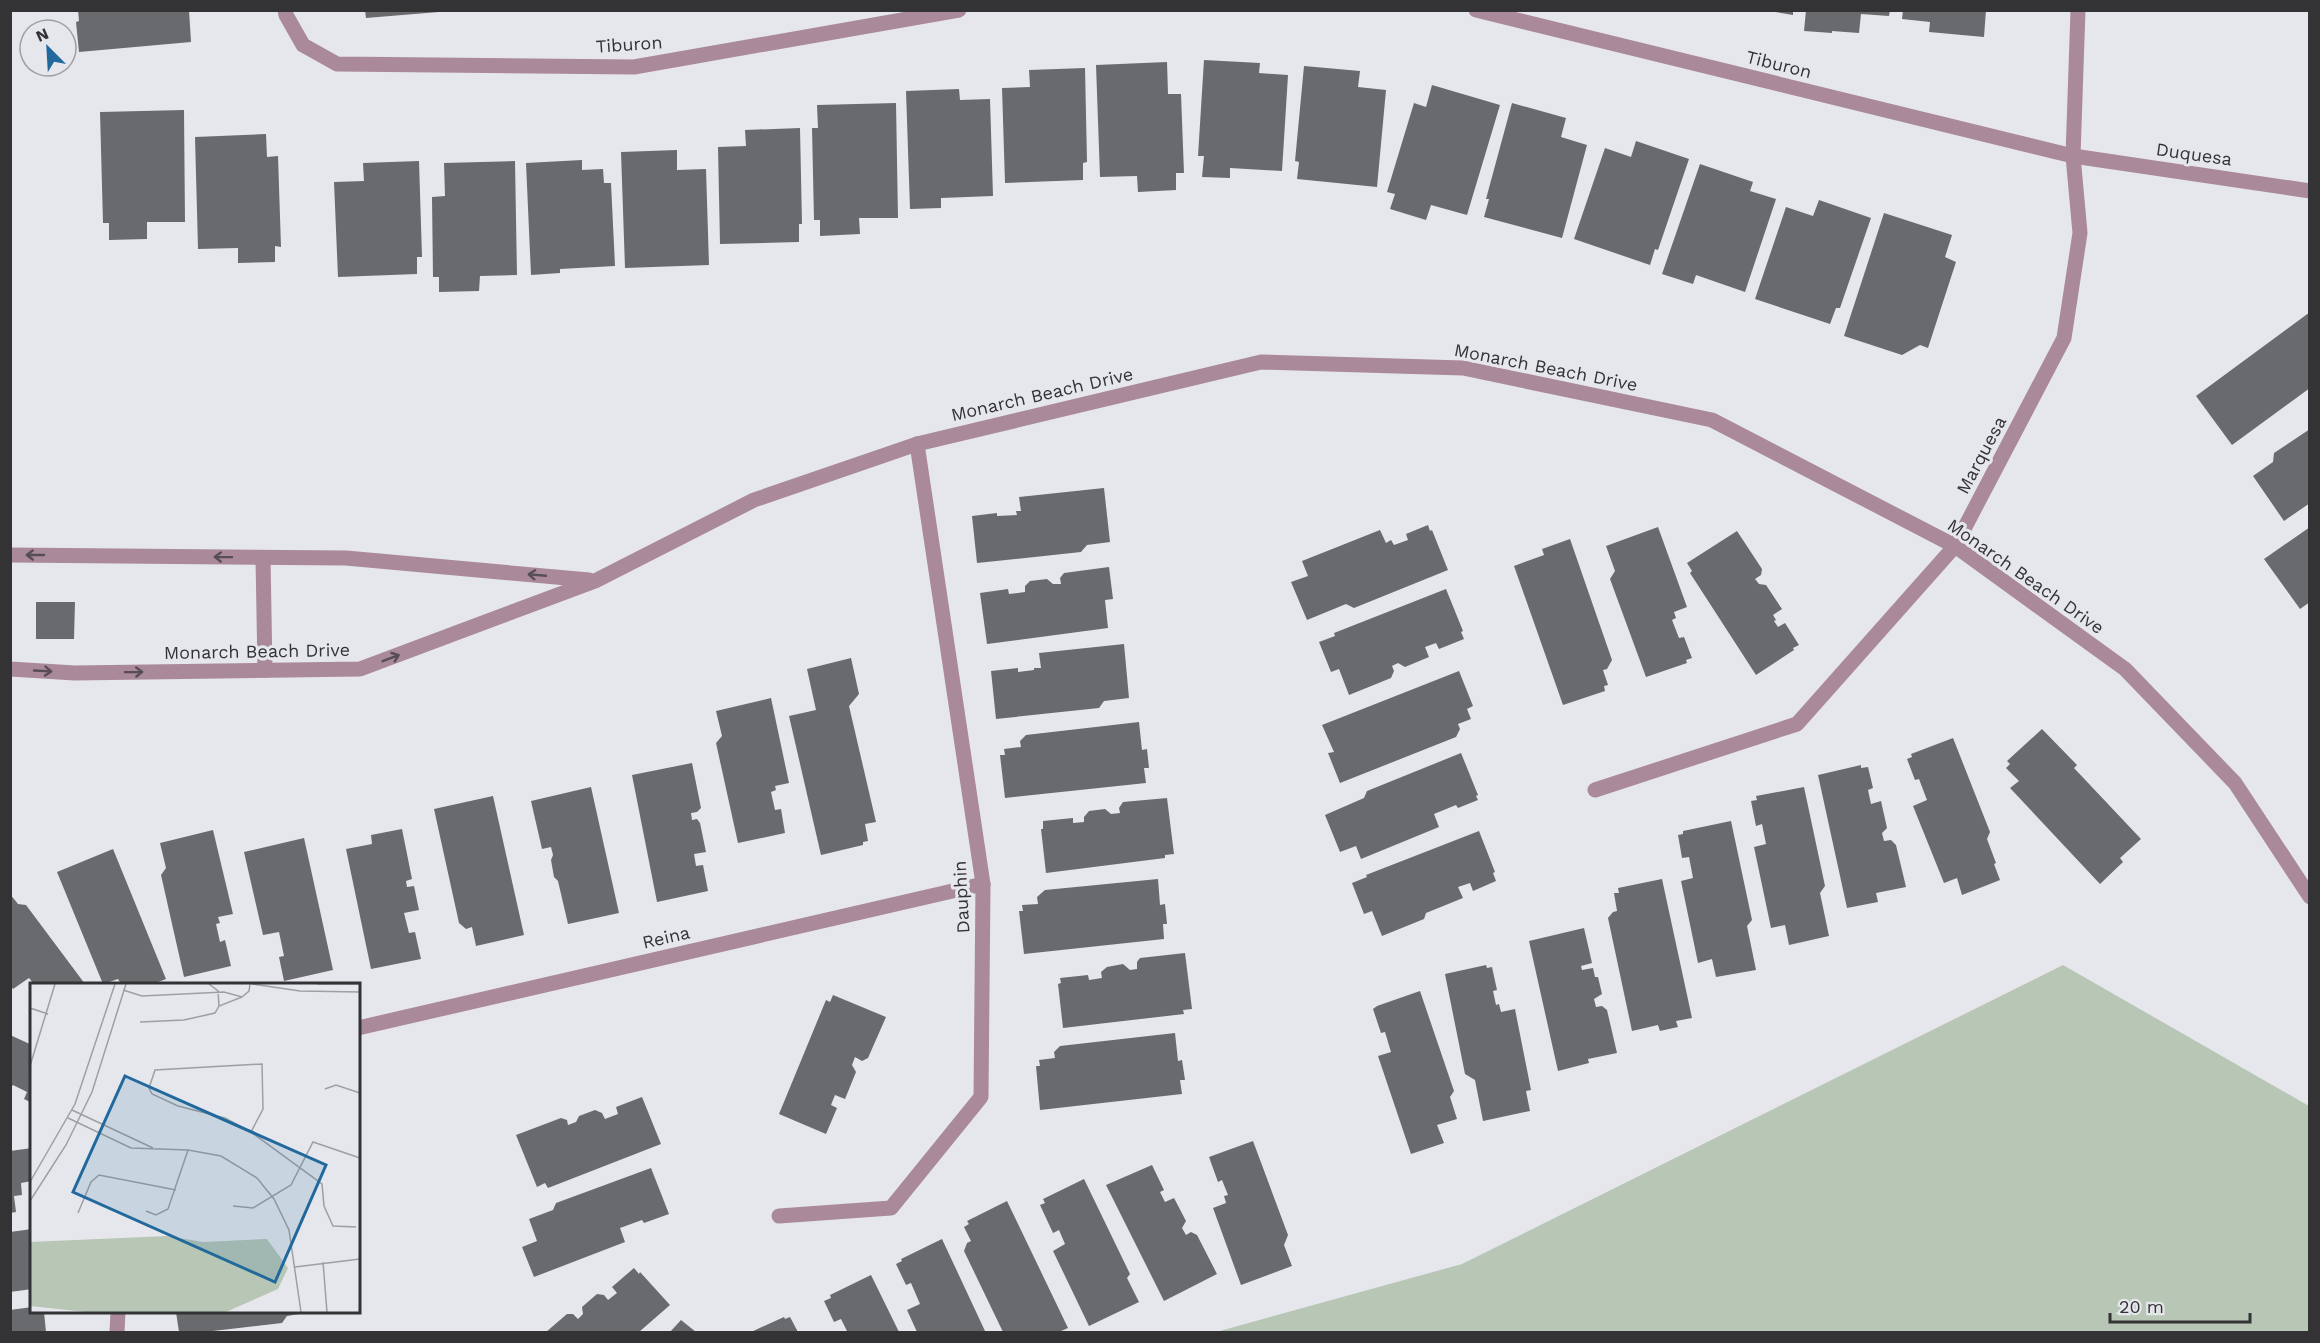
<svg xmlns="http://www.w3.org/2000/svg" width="2320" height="1343" font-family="'Work Sans',sans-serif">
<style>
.green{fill:#b7c6b5}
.building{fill:#696a6e}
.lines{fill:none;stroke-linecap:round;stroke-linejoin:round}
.minor{stroke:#aa899b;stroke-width:15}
.oneway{stroke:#574d54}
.labels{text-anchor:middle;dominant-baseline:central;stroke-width:6;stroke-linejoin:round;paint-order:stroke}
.street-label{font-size:18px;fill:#333335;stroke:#e6e7ec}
.inset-road{fill:none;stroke:#9e9fa3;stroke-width:1.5}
.view{fill:#21699d;fill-opacity:0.15;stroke:#21699d;stroke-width:3}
.inset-edge{fill:none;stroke:#333335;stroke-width:3}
</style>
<rect width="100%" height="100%" fill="#e6e7ec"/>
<polygon class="green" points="2063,965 2309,1106 2309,1332 1216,1332 1462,1264"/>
<g class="building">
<polygon points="78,10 189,10 191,42 79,52 76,22 79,21"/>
<polygon points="365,10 438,10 439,12 366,18"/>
<polygon points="1764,10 1793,10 1793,15"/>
<polygon points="1806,10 1890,10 1889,16 1861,14 1859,33 1832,31 1832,33 1804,31"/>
<polygon points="1903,10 1986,10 1984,37 1929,32 1930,22 1902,19"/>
<polygon points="1204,60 1260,63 1259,73 1288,75 1282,171 1230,168 1230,178 1202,177 1204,156 1198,156"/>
<polygon points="1167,62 1168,94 1181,94 1184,173 1176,173 1176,190 1138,192 1137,176 1100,177 1096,65"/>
<polygon points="1304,66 1360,71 1358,87 1386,90 1377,187 1297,179 1299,162 1295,161"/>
<polygon points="1085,68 1087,162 1083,163 1083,180 1005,183 1002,88 1030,87 1029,70"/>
<polygon points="1432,85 1500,105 1467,215 1431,205 1426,220 1390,209 1395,194 1387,192 1414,103 1426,107"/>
<polygon points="959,89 960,100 990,99 993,196 941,198 941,208 910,209 906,91"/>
<polygon points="896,103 898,218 859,218 860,234 820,236 820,220 814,220 812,128 818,128 817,105"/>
<polygon points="1512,103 1566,118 1561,137 1587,145 1562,238 1484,217 1489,199 1486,199"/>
<polygon points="184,110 185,222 147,222 147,239 109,240 109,223 103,223 100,112"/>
<polygon points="800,128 802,224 799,224 799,242 720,244 718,147 746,146 745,130"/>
<polygon points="266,134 267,157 278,156 281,247 275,246 275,262 238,263 238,248 198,249 195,137"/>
<polygon points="1636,141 1689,159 1658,250 1655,249 1650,265 1574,239 1605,148 1631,157"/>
<polygon points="677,150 677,170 706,169 709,265 625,268 621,152"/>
<polygon points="582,160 582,170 603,169 604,183 611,183 615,266 560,269 560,273 531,275 526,163"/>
<polygon points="419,161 422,257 417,257 417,274 338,277 334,182 364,181 363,163"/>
<polygon points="515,161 517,275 480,276 479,291 439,292 439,277 433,277 432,197 445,196 444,163"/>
<polygon points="1700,164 1753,182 1750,191 1776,199 1745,292 1696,275 1693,284 1662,274"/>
<polygon points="1819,200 1871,218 1840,308 1836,308 1830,324 1755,299 1786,207 1813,216"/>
<polygon points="1884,213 1952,235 1945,257 1956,262 1928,348 1920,345 1902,355 1844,336"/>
<polygon points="2310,312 2310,388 2232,445 2196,396"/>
<polygon points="2310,429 2310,503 2284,521 2253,476 2273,462 2274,453"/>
<polygon points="1104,488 1110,542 1087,545 1081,552 977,563 972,516 997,513 997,516 1017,515 1016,511 1021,511 1019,497"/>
<polygon points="1428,525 1430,531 1432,530 1448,570 1354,608 1346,604 1307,620 1291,582 1308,576 1302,561 1380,530 1386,543 1391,540 1394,545 1408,540 1406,534"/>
<polygon points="1658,527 1687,607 1674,612 1676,618 1672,620 1679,638 1684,637 1692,658 1686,660 1687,663 1646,677 1610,579 1615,571 1606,546"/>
<polygon points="2310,527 2310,602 2300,609 2264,559"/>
<polygon points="1737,531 1762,569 1761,575 1755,579 1759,584 1766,585 1782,609 1773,615 1776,620 1774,621 1778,627 1785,623 1799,645 1793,648 1794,650 1756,675 1690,573 1692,571 1687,563"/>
<polygon points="1570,539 1612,660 1607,669 1603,670 1608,685 1604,686 1605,691 1563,705 1514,566 1544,555 1542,549"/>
<polygon points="1109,567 1113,599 1105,600 1108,628 987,644 980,593 1008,589 1009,594 1025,592 1025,586 1030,581 1047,579 1053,584 1061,584 1060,578 1064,573"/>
<polygon points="1446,589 1463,631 1461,632 1464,639 1439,649 1436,643 1425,647 1429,657 1405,667 1398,663 1392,666 1394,671 1391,678 1349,695 1339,669 1331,672 1319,642 1335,636 1334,633"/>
<polygon points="36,602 75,602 74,639 36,639"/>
<polygon points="1124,644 1129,698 1104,701 1099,708 996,719 991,671 1018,668 1018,672 1034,670 1034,668 1041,668 1039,653"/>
<polygon points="851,658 859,694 849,706 876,822 865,824 868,841 863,842 863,845 821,855 789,716 816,710 807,669"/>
<polygon points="1459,671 1473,706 1467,709 1471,719 1458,724 1460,729 1456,737 1340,783 1328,753 1334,752 1322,725"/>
<polygon points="771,698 789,783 775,786 776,790 771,792 775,810 781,809 785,833 738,843 716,743 722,736 716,711"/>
<polygon points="1139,722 1142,750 1147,749 1149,768 1144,768 1146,783 1005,798 1000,755 1005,755 1004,749 1021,747 1020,741 1026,735"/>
<polygon points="2042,729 2077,765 2074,768 2141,839 2120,858 2123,862 2100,884 2010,788 2019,781 2006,768 2010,764 2007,761"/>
<polygon points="1953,738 1990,832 1987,839 1996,863 1994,864 2000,880 1962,895 1957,878 1944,883 1913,806 1927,800 1919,779 1915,780 1907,759 1912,757 1911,754"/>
<polygon points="1461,753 1478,795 1476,796 1478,800 1458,808 1456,805 1434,814 1439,827 1361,859 1356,846 1340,852 1325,815 1364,798 1367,791"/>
<polygon points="692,763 701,808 697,812 691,813 692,820 697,819 700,823 706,852 694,854 696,866 703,865 708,891 657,902 632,775"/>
<polygon points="1861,765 1861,768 1868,767 1873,788 1868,790 1871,804 1881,801 1887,828 1882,833 1884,841 1891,840 1896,845 1906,887 1876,893 1878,902 1847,908 1818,775"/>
<polygon points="591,787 619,913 568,924 558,881 554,877 551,860 553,855 551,847 542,849 531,801"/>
<polygon points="1804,787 1825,886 1820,893 1829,936 1789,945 1785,925 1771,928 1754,847 1766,844 1762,824 1756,826 1751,801 1757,800 1756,796"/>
<polygon points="493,796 524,935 476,946 472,927 466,929 459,923 434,809"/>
<polygon points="1167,798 1174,854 1165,855 1165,858 1046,873 1041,829 1043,829 1043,821 1073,818 1073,823 1084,822 1084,817 1089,811 1105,809 1111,814 1120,813 1119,808 1123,802"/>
<polygon points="1731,821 1752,920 1747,926 1756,970 1716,977 1712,959 1698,963 1681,881 1693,878 1689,857 1682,858 1678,835 1683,834 1683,831"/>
<polygon points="402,829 412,879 406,881 407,887 414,886 419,910 404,913 409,933 415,932 421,959 371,969 346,849 372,844 371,835"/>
<polygon points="213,830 233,914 218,917 220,923 216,924 220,942 225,940 231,966 184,977 161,875 166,868 160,843"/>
<polygon points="1479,831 1495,872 1493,873 1496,881 1473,891 1470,883 1458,887 1463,898 1426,913 1424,919 1382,936 1372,911 1364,914 1352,883 1367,877 1366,875"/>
<polygon points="304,838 333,970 284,981 279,957 284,956 279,932 263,935 244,852"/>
<polygon points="113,849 166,979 153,984 121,984 118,979 103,984 57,872"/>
<polygon points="1158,879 1160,905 1165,904 1167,924 1163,924 1164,939 1024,954 1019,911 1023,911 1022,905 1038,904 1037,897 1045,890"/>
<polygon points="1662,879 1692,1018 1676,1021 1678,1027 1660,1031 1658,1025 1632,1031 1608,918 1613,912 1617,911 1614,893 1619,893 1618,888"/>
<polygon points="10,894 18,904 26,905 85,984 34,984 29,978 13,989 10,985"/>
<polygon points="1584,928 1592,963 1581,966 1582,970 1593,968 1595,977 1598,977 1602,994 1594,999 1596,1007 1602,1006 1607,1010 1617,1053 1588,1059 1589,1063 1558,1071 1529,941"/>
<polygon points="1185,953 1192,1009 1183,1010 1184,1014 1063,1028 1058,984 1061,983 1060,978 1088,975 1089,980 1102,978 1101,972 1107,967 1123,964 1130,970 1137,969 1137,962 1140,958"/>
<polygon points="1486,965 1487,968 1492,967 1497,990 1493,991 1496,1005 1499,1004 1501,1012 1515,1009 1531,1090 1526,1091 1530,1111 1483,1121 1475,1080 1465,1074 1445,974"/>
<polygon points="1420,991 1454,1091 1450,1097 1457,1119 1437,1125 1444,1143 1411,1154 1378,1056 1391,1052 1385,1032 1381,1033 1373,1009 1377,1006"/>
<polygon points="833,995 886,1017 868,1058 862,1061 855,1057 852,1065 856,1072 845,1099 835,1095 831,1105 837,1108 826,1134 779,1114 826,1000 830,1002"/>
<polygon points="1175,1033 1178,1061 1182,1060 1185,1080 1180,1080 1182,1094 1040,1110 1036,1066 1040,1066 1039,1060 1055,1058 1054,1052 1060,1046"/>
<polygon points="10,1035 32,1045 32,1103 24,1099 27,1092 13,1085 10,1089"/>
<polygon points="642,1097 661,1144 548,1188 545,1183 537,1187 516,1135 561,1118 567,1120 568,1125 576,1122 579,1116 595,1110 602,1113 605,1119 618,1114 616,1107"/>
<polygon points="1253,1141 1288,1235 1284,1245 1292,1266 1241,1285 1213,1208 1226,1203 1224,1196 1228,1195 1222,1180 1218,1182 1209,1157"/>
<polygon points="32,1148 32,1181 21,1183 22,1195 14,1196 16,1212 10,1213 10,1151"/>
<polygon points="1152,1165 1164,1190 1160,1192 1165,1202 1174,1198 1186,1221 1182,1228 1186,1235 1191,1232 1197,1235 1217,1274 1164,1301 1106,1185"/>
<polygon points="651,1168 669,1214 644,1223 642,1220 620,1228 625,1242 534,1277 522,1247 537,1241 529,1219 553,1210 556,1203"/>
<polygon points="1084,1179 1130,1274 1127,1278 1139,1302 1089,1326 1053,1251 1065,1244 1059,1230 1053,1233 1040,1205 1045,1203 1043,1199"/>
<polygon points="1007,1201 1068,1328 1059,1332 1003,1332 964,1251 967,1243 971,1241 964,1227 969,1224 967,1221"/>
<polygon points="32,1229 32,1289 10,1292 10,1232"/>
<polygon points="942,1239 985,1331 985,1332 917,1332 907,1310 920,1304 911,1283 906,1285 896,1264 902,1261 901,1259"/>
<polygon points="634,1268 639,1274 640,1272 670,1305 639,1332 546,1332 567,1314 573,1314 578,1319 583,1314 582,1307 597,1294 604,1295 608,1300 617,1293 612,1287"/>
<polygon points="871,1275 899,1332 845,1332 847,1331 841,1319 834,1322 824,1301 831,1298 830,1295"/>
<polygon points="32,1307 32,1312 44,1312 46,1332 10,1332 10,1310"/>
<polygon points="176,1312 305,1312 305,1313 287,1316 282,1323 204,1332 179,1332"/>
<polygon points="784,1317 785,1319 790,1317 798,1332 751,1332"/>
<polygon points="681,1320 696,1332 670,1332"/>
</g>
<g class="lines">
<g class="minor">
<polyline points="285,10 286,15 303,45 337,64 634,67 959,10"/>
<polyline points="1476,10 2073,156 2310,191"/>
<polyline points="10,555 346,558 589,580"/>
<polyline points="263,558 265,670"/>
<polyline points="10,669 75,673 360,669 595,581 754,500 917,444 1261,362 1463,368 1712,420 1955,546 2125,669 2235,783 2310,897"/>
<polyline points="1595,790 1797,724 1955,546 2064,338 2080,233 2073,156 2078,10"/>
<polyline points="358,1028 983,884"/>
<polyline points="779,1216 891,1208 981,1097 983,884 917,444"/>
<polyline points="117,1332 118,1312"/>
</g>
</g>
<defs><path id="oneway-shaft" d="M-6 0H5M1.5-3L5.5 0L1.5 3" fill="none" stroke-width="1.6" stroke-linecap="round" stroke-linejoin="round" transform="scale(1.5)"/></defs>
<g class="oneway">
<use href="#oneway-shaft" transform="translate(35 555) rotate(180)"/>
<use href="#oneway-shaft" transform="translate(223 557) rotate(-179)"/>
<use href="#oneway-shaft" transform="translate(537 575) rotate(-175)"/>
<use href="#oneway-shaft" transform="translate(391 658) rotate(-21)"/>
<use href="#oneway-shaft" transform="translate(43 671) rotate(3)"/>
<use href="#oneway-shaft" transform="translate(134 672) rotate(-1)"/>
</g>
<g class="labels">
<g class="street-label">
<text transform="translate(629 44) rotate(-4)">Tiburon</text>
<text transform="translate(1779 64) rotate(14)">Tiburon</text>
<text transform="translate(2194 154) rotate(8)">Duquesa</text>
<text transform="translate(1546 367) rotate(11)">Monarch Beach Drive</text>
<text transform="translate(1042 394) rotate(-13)">Monarch Beach Drive</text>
<text transform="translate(1981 455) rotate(-62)">Marquesa</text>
<text transform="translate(2026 576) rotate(35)">Monarch Beach Drive</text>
<text transform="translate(257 651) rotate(-1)">Monarch Beach Drive</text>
<text transform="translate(961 897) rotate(-93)">Dauphin</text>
<text transform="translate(666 937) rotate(-13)">Reina</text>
</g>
</g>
<g transform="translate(30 983)">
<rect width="330" height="330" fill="#e6e7ec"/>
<path d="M137 253 173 259 237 256 258 285 248 306 196 329H56L0 323V259Z" fill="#b7c6b5"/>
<path class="inset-road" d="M179 1 188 8 189 23M222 1 270 8 330 9M287 1H330M93 7 112 13 194 9 212 14 219 8 220 1M0 25 18 31M110 39 154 37 185 30 189 23 212 14M0 83 25 1M295 106 306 102 330 110M42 127 123 165M38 135 101 165 158 167 191 173 227 195 244 216 259 247 271 329M221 149 233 126 232 81 125 87 119 105 122 111 148 123 195 135 221 149 292 201 294 223 303 243 326 244M0 199 45 121 85 1M0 218 36 162 62 109 96 1M203 223 223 225 261 202 283 159 330 175M116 228 126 232 138 226 158 167M48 230 61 199 69 192 146 207M293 279 297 329M265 284 330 276"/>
<path class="view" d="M95 93 296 182 245 299 43 209Z"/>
<rect width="330" height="330" class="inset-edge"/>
</g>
<rect width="2320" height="1343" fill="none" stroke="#333335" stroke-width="24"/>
<g transform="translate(48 48) rotate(336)"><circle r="28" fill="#e6e7ec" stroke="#9e9fa3" stroke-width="1.5"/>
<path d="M0-4.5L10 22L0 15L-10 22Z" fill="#21699d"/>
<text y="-9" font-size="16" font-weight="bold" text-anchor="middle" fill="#333335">N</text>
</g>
<path d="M2110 1313v9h140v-9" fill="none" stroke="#333335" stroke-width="3"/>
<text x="2119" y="1313" font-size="18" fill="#333335" stroke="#e6e7ec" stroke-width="4.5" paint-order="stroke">20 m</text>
</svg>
